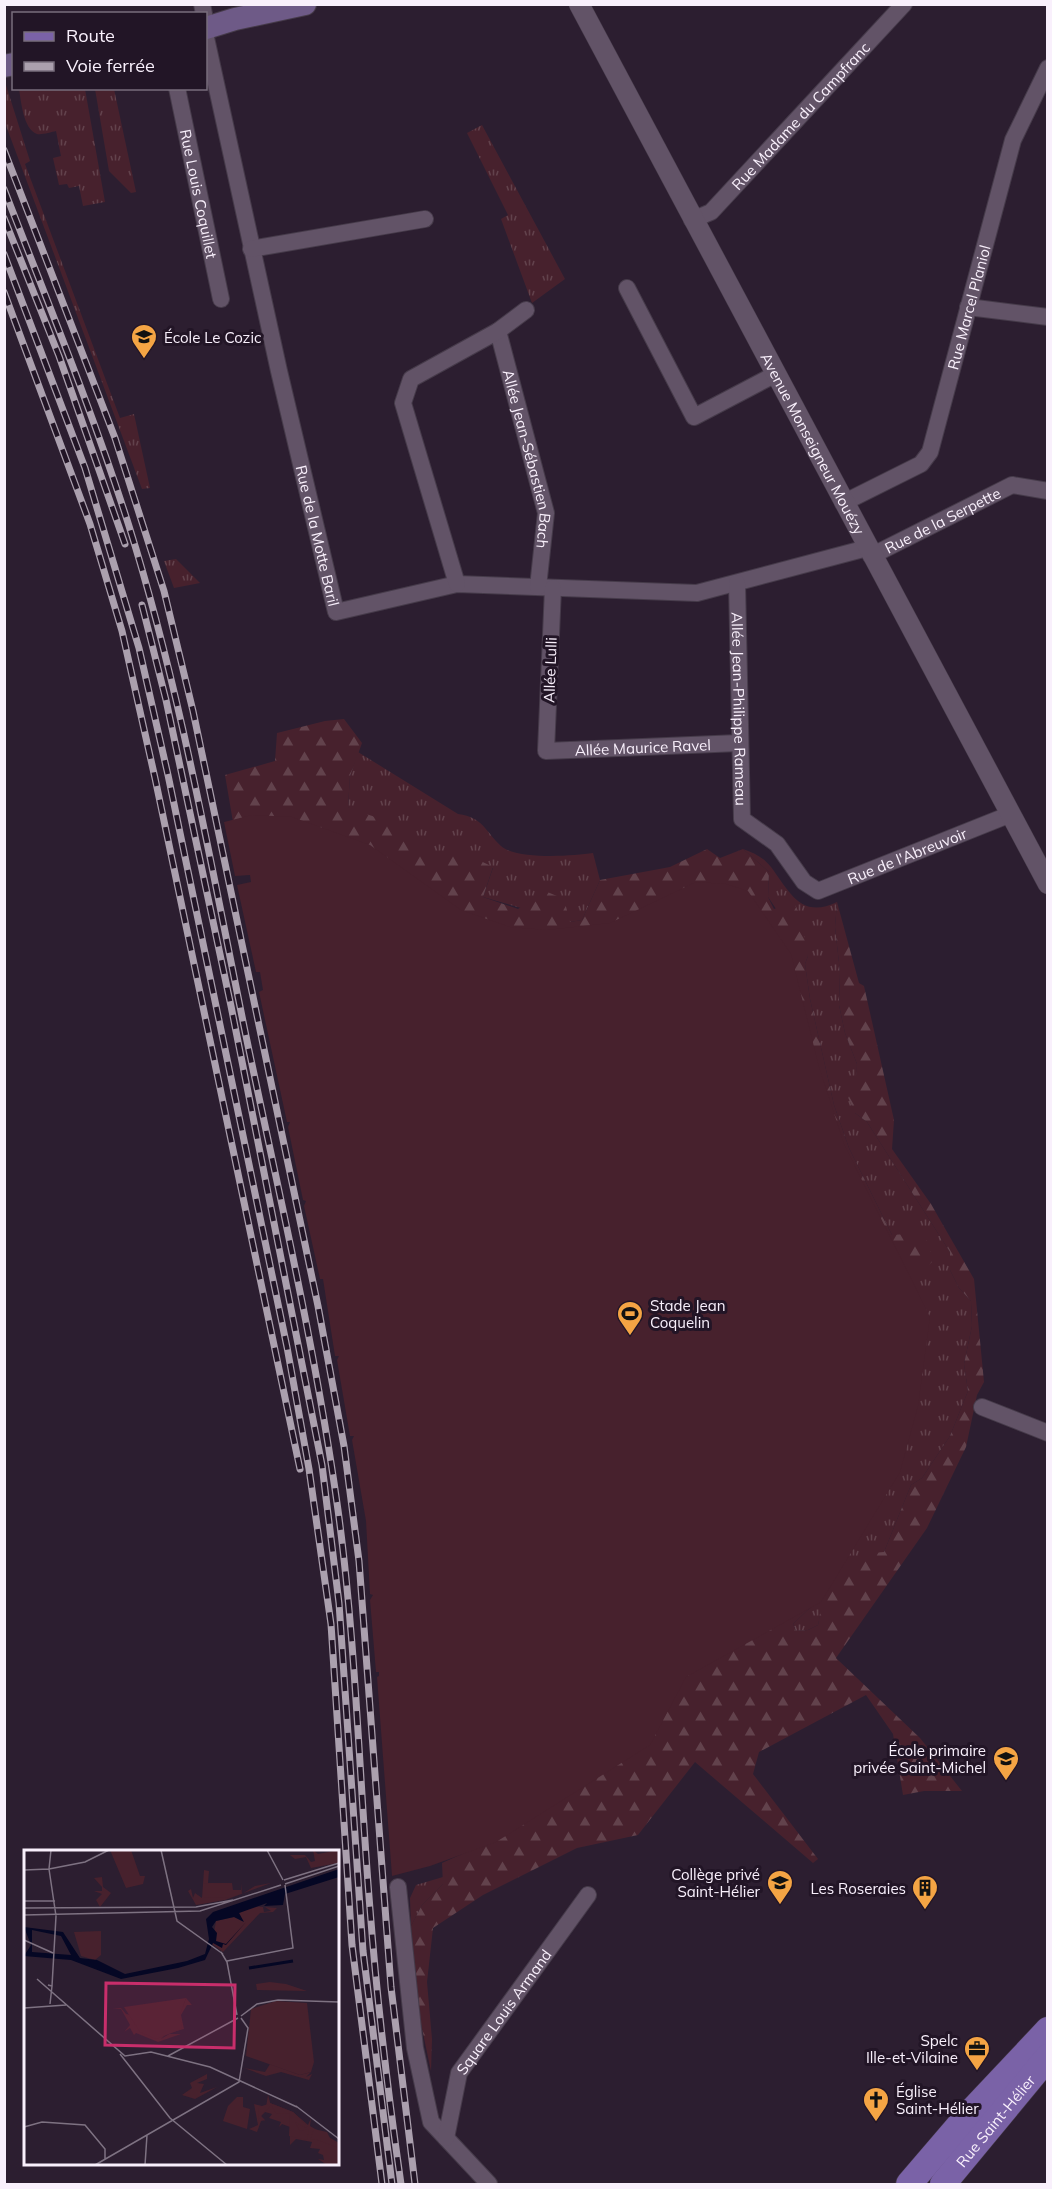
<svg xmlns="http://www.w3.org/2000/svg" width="1052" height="2189" font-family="Mulish,sans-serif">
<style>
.grass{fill:url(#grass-tufts)}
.forest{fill:url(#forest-firs)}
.garden{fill:#47212d}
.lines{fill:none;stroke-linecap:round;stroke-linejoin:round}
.minor-casing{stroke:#463b4a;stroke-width:18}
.tertiary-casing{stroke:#463b4a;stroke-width:21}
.secondary-casing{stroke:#463b4a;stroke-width:24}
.primary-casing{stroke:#463b4a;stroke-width:27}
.minor{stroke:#625367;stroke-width:16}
.tertiary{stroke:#625367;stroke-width:20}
.secondary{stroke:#6e5a87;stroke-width:22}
.primary{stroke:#7a62a7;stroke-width:26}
.rail-casing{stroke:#aba0ae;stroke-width:7}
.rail{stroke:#221526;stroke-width:4.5;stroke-dasharray:14;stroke-linecap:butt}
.labels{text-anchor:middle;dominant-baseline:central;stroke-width:6;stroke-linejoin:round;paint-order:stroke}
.street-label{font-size:15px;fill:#f9f0fc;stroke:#221526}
.poi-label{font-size:15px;fill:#f9f0fc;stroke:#221526;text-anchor:end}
.inset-river{fill:none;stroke:#050724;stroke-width:3}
.inset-road{fill:none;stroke:#7e7282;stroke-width:1.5}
.view{fill:#c82e6b;fill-opacity:0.15;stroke:#c82e6b;stroke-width:3}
.inset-edge{fill:none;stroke:#f9f0fc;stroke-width:3}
</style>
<defs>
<pattern id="grass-tufts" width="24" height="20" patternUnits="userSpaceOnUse" patternTransform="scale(1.5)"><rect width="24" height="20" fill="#47212d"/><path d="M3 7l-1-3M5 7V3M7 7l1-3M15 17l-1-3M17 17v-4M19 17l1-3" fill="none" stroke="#62424c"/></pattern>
<pattern id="forest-firs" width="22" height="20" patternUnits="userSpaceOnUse" patternTransform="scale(1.5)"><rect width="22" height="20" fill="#47212d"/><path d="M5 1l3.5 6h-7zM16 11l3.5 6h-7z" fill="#62424c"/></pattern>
</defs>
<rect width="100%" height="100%" fill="#2c1e30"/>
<g class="grass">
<polygon points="5,82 30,161 25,164 120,418 134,414 150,488 142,489 5,123"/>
<path d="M19 89H85L105 202 83 206 79 186 69 188 67 184 59 185 53 158 61 156 56 131C51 132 42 135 37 134 23 129 21 100 19 89Z"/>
<polygon points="95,89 114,89 136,192 131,193 109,171"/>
<polygon points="482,125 565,279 532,303 501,219 508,215 467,133"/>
<polygon points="176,559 200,583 174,588 164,561"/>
<path d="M358 752 458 814C484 818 484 830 501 846 517 860 573 856 593 853L600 880 582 920 570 922 483 897 493 868 444 862 348 807 350 776Z"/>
<path d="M743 849C754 853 763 857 771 867 789 891 801 920 837 902L835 927 840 972 839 1005 845 1033 857 1064 855 1113 867 1122 950 1252V1270L959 1288 971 1301 972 1326 964 1364 968 1391 950 1436 922 1478 911 1485 884 1552 823 1602 818 1625 808 1630 796 1631 793 1624 815 1603 892 1235 849 1148 834 1105 810 999 805 964 808 956 768 897 769 872Z"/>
<polygon points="443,1877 443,1884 422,1905 411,1926 410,1898 416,1885"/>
</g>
<polygon class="forest" points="344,719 362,743 350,776 348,807 388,822 444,861 460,851 493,867 483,897 518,909 545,891 564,899 570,922 582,920 600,880 670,867 707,849 720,858 743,849 769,872 768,897 774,909 793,901 801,917 808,956 805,964 810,999 834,1105 849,1148 892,1235 921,1233 929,1244 933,1261 920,1273 907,1278 815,1603 793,1624 796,1631 808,1630 818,1625 822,1602 861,1554 884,1552 911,1485 922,1478 950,1436 968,1391 964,1364 972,1326 971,1301 959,1288 950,1270 950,1252 867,1122 855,1113 847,1095 856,1076 857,1064 845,1033 839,1005 840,972 835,927 837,902 859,983 864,986 894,1120 892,1149 931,1204 974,1279 984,1382 977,1395 966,1447 927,1528 836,1658 920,1738 962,1791 924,1791 903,1795 893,1734 866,1695 759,1752 753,1774 818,1859 813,1863 695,1762 638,1835 577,1848 483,1895 433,1928 427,1982 432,2039 431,2071 420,2019 411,1926 422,1905 443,1884 442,1863 480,1846 648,920 524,941 233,822 225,775 275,761 277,733 325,721"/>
<polygon class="garden" points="252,815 292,817 370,845 461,910 510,927 547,930 610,923 696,882 726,884 748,891 791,954 819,1067 844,1144 930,1317 918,1406 900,1472 821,1602 686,1677 650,1745 496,1842 430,1866 392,1876 377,1677 379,1676 379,1672 376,1672 370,1600 373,1595 370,1594 366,1521 352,1440 354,1436 350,1436 337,1360 339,1356 335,1356 323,1279 320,1279 304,1206 306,1201 303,1200 288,1127 290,1122 287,1122 259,992 263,990 260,972 256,972 237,885 251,882 250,875 235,876 224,822"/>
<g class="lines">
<defs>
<g id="minor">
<polyline points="202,4 204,14"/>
<path id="s1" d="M206 38 279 371 336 612 457 584 697 593 867 548"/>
<path id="s2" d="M177 88 221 299"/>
<path id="s3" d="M692 220 711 212 904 4"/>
<polyline points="251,249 425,219"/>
<polyline points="627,288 694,417 774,375"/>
<polyline points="968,307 1048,317"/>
<path id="s4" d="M498 331 546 513 538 587"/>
<path id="s5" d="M843 503 921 464 930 452 1013 140 1048 68"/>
<path id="s6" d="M871 556 1012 485 1048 491"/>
<path id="s7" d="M737 583 742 819 777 844 804 882 818 891 1011 814"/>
<polyline points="457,584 403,403 411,379 498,331 526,310"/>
<path id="s8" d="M553 588 546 751 739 743"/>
<polyline points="982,1407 1048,1433"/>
<polyline points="398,1887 415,2048 431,2122 489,2184"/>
<path id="s9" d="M446 2138 459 2073 588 1895"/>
</g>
<g id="tertiary">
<path id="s10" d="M579 4 1048 884"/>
</g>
<g id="secondary">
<polyline points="206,28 235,19 305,4"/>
<polyline points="4,66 14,64"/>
</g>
<g id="primary">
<polyline points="909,2184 969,2114 1048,2030"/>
<path id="s11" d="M943 2184 1048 2057"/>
</g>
</defs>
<use href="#minor" class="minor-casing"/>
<use href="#tertiary" class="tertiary-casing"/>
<use href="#secondary" class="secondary-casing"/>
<use href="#primary" class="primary-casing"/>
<use href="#minor" class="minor"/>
<use href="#tertiary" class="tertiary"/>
<use href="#secondary" class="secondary"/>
<use href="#primary" class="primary"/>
<defs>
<g id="rail">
<polyline points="4,150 115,438 164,591 193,711 318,1306 344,1446 359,1561 391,1987 415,2184"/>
<path d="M4 189C47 301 93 412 129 526 181 692 211 866 246 1036 279 1194 316 1351 338 1510 356 1642 359 1776 370 1909 377 2001 388 2093 401 2184"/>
<polyline points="4,218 59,356 125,544"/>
<polyline points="4,254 85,468 139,648 168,775 287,1347 309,1469 331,1624 352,1945 382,2184"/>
<polyline points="4,292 90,524 122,631 155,778 300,1469"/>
<polyline points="142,605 166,700 231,1006 322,1465 339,1603 363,1951 392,2184"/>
</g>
</defs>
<use href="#rail" class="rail-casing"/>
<use href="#rail" class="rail"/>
</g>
<defs>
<symbol id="university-pin" viewBox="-11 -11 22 30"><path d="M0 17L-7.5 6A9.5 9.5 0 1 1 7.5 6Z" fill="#f4a444" stroke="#221526"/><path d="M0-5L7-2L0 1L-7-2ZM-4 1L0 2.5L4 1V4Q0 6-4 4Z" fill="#111"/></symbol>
<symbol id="stadium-pin" viewBox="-11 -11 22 30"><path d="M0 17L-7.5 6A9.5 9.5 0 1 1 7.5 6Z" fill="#f4a444" stroke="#221526"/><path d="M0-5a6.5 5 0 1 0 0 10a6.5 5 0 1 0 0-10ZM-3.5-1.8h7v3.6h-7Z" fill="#111"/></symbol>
<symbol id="school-pin" viewBox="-11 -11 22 30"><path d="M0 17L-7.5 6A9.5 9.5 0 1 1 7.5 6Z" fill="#f4a444" stroke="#221526"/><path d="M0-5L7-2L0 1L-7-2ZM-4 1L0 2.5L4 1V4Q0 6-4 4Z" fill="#111"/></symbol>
<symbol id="building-pin" viewBox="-11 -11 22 30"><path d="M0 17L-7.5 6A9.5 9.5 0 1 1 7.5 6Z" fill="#f4a444" stroke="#221526"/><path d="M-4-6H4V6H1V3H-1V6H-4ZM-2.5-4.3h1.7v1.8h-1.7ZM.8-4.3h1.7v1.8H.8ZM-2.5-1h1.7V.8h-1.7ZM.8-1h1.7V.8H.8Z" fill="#111"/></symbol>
<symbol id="office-pin" viewBox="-11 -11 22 30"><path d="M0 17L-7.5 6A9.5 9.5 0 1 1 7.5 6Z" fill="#f4a444" stroke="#221526"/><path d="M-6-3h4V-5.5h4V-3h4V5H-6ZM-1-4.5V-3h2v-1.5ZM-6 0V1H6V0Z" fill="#111"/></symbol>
<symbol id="church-pin" viewBox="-11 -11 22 30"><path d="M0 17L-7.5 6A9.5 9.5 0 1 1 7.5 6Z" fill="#f4a444" stroke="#221526"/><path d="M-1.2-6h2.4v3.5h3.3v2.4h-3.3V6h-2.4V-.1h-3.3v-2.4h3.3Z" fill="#111"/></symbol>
</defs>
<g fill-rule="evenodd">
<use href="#university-pin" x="129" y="322" width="30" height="40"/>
<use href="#stadium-pin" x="615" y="1299" width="30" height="40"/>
<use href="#school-pin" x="991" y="1744" width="30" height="40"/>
<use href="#school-pin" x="765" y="1868" width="30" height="40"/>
<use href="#building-pin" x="910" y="1873" width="30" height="40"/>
<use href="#office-pin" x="962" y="2034" width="30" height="40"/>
<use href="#church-pin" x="861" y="2085" width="30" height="40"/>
</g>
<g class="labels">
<g class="street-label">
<text stroke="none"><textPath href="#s3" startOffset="152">Rue Madame du Campfranc</textPath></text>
<text stroke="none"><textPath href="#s2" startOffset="108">Rue Louis Coquillet</textPath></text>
<text stroke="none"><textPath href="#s5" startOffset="252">Rue Marcel Planiol</textPath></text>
<text stroke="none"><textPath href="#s10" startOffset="498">Avenue Monseigneur Mouézy</textPath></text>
<text stroke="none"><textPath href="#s4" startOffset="132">Allée Jean-Sébastien Bach</textPath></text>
<text stroke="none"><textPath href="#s6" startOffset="80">Rue de la Serpette</textPath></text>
<text stroke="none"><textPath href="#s1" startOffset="510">Rue de la Motte Baril</textPath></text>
<text transform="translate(550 670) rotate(-88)">Allée Lulli</text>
<text stroke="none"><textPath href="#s7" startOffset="126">Allée Jean-Philippe Rameau</textPath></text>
<text stroke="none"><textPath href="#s8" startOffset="260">Allée Maurice Ravel</textPath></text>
<text stroke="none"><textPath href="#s7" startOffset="438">Rue de l'Abreuvoir</textPath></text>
<text stroke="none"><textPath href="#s9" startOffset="142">Square Louis Armand</textPath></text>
<text stroke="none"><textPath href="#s11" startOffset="82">Rue Saint-Hélier</textPath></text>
</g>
<g class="poi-label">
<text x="164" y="337" text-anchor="start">École Le Cozic</text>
<text x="650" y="1305" text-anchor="start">Stade Jean<tspan x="650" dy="17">Coquelin</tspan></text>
<text x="986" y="1750">École primaire<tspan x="986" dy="17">privée Saint-Michel</tspan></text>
<text x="760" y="1874">Collège privé<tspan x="760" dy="17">Saint-Hélier</tspan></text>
<text x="906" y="1888">Les Roseraies</text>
<text x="958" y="2040">Spelc<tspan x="958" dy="17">Ille-et-Vilaine</tspan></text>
<text x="896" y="2091" text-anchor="start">Église<tspan x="896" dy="17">Saint-Hélier</tspan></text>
</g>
</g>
<g transform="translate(24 1850)">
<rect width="315" height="315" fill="#2c1e30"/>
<path d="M86 0H107L116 26H121L119 34 102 38ZM289 0 294 4 315 0 314 13 287 18 282 7 271 9 266 5H281L287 12 291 11ZM180 20 185 21 184 33H208L209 40H217V33L218 44 231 36 247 33 201 50 172 55 164 41 167 39 169 48 171 43 178 48ZM78 27 79 37 87 43 76 57 72 50 78 44 70 41H78V37L70 28ZM230 56 239 57 240 62 247 61 241 57 253 58 249 62 236 63 199 102 188 94 192 71 210 67 218 71 215 63ZM246 214 276 225 287 222 282 227 288 224 285 230 257 222 242 226 220 218 241 222ZM183 224V229L173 233 180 234 176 243 193 237 171 249 158 245 168 238 166 233ZM244 245 246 253 269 262 284 275 287 268 286 276 315 293V314L303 315 294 309 300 310 299 305 294 303 296 299 286 298 288 292 272 289 266 295V277L258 274 255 277 257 272 245 268 248 264 241 262 237 266 241 270 237 271 233 282 225 279 234 275 230 254 242 257Z" fill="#47212d"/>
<path d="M162 148 168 155H163L157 165 160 179 142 184 137 189 145 184H157L134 192 112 183 104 191 110 185 106 178 100 182 106 175 97 159H88L97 158 102 164 156 173 155 165ZM244 245 246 253 269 262 284 276 282 278 271 272 276 281 285 279 283 290 265 286 266 264 252 263 247 255 237 266 241 271 235 268 234 274 235 257 244 254ZM290 279 303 282 308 292 315 293V298L291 289 286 290Z" fill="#47212d"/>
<path d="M252 151 283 153 290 212 287 222 276 225 222 206 227 159Z" fill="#47212d"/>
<path d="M208 33V47L180 48V34ZM77 81V105L71 110 57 106 50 82ZM246 132 262 134 283 141 233 140 232 134ZM162 148 156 165 158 179 132 189 116 182 100 157ZM213 247H219V257L226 259 223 279 199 271 204 256Z" fill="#47212d"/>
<path d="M315 19V27L261 44 259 55 240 56 243 53 215 63 220 72 210 67 192 71 188 77 193 83 192 91 202 94 222 72 202 95 199 94 198 98 189 93 181 110 154 118 97 129 47 110 0 106 7 95 0 77 39 82 56 108 73 110 101 124 163 111 181 104 185 89 182 69 189 62ZM8 80 37 86 47 105 8 102Z" fill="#050724" fill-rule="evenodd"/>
<path class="inset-river" d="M225 118 269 111"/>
<path class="inset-road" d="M137 0 153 71 199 104M243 0 259 30M25 19 61 12 85 0M0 20 25 19M260 30 315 13M261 34 315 16M0 51H31M0 58 172 57 209 50M0 65 176 61 257 35M0 90 29 103M197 102 203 112 213 165M203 111 269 98 261 35M13 129 101 206 127 202 186 217 273 257M24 135 28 136 32 66 25 19 27 0M26 154 28 136M0 158 42 155M217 166 233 154 254 150 315 152M96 204 146 268 203 315M144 206 214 168M272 256 315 289M0 277 18 272 61 275 81 299V309M71 315 215 232 224 178 217 168M121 315 123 285"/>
<path class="view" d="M82 133 211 135 210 198 81 195Z"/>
<rect width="315" height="315" class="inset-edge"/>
</g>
<rect width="1052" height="2189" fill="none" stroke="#f9f0fc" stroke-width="12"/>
<rect x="12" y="12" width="195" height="78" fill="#221526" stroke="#786d7c" stroke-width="1.5"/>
<rect x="24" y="32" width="30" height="9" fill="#7a62a7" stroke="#786d7c" stroke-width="1.5"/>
<text x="66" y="42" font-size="18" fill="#f9f0fc">Route</text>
<rect x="24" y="62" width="30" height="9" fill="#aba0ae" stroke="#786d7c" stroke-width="1.5"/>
<text x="66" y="72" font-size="18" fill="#f9f0fc">Voie ferrée</text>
</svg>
